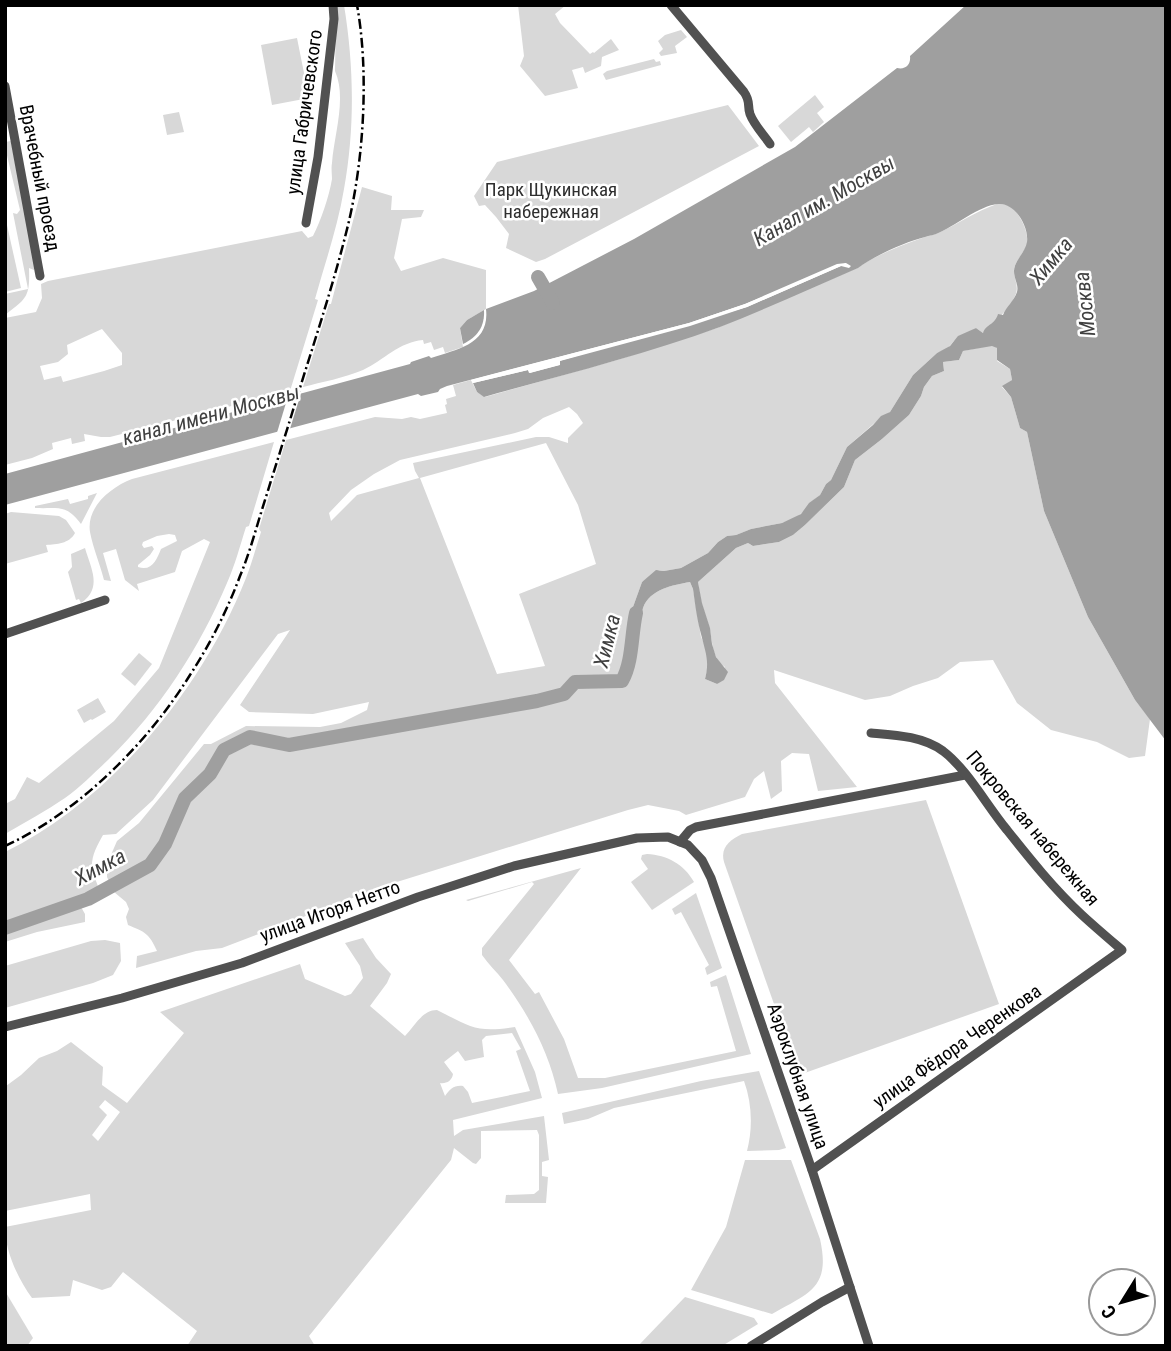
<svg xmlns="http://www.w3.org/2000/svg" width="1171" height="1351" font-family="'Roboto Condensed',sans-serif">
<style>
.green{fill:#d8d8d8;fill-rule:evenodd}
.water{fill:#9f9f9f}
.pier{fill:#fff}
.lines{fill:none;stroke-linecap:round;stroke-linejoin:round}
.river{stroke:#9f9f9f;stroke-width:14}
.street{stroke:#515151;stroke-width:9}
.rail{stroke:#000;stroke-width:2.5;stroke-dasharray:10 3.5 2 3.5;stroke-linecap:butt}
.labels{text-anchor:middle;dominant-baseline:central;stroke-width:5;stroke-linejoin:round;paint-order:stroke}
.street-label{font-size:19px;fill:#000;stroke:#fff}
.park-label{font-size:19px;fill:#2f2f2f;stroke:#fff}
.water-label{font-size:21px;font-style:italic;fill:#404040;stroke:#fff}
</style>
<rect width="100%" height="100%" fill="#fff"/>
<g class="green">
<path d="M336 5H344C354 66 355 128 344 189 338 226 325 263 315 299L318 300 290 391 110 437H101L84 434 85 441 72 444 71 438 52 443 53 449 32 458 5 465V318L36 312 42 298 41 284 48 281 302 231 308 238 313 236C321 220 329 197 332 179 332 174 331 168 332 163 334 135 347 98 335 71ZM102 329 122 353V365L104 371 63 382 61 376 44 380 40 366 58 362 68 354 67 345Z"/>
<polygon points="518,5 566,5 555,14 560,23 590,54 593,52 594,53 611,39 619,50 602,57 601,66 585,73 583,67 572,70 578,88 545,96 520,66 524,56"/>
<polygon points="681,30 687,37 675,46 677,53 661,56 659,53 663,49 658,41 665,35"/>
<polygon points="297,38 309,98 272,105 261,45"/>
<polygon points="654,59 656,62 660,61 661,65 606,80 603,74 607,71"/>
<polygon points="815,95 824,107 817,113 824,122 813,132 809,127 791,142 778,126"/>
<polygon points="728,105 759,146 545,259 536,262 506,248 509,234 496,217 485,205 479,206 474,196 497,162"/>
<polygon points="179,112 184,132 167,135 163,115"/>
<path d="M11 141 35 268 34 270 29 268C30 297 27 298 5 315V294L28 289 13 213 17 214 20 210 5 147V142Z"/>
<path d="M362 187 392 196 391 210H424L421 217 402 219 394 258 401 271 443 258 486 270V309L467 320 460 328 463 347 445 353 443 347 434 350 431 342 424 344 423 340C399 342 384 360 363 370 344 378 322 382 303 387L329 304H331Z"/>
<path d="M997 204C1001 204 1004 204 1008 205 1019 211 1029 231 1027 244 1024 253 1016 260 1014 269 1013 278 1020 286 1015 296 1008 311 995 321 983 333L976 328 954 341 947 349 937 353 913 375 890 412 878 420 847 447 831 480 826 484 820 495 810 503 807 508 796 518 782 523 751 529 736 535 727 536 718 542 708 553 681 568 664 571 659 570 642 582 633 607 637 629C641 622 641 616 643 608 650 589 673 585 690 582L693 589 701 637 706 647 708 667 705 679 717 684 725 667C711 657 713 642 709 626 707 619 704 612 702 604 700 597 699 589 698 582L736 548 748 543 753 546 779 542 793 535 805 525 844 487 855 460 882 439 909 415 921 396 924 387 932 376 944 371 943 362 959 360 963 351 992 345 997 348V361L1010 369 1012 380 1002 387 1011 397 1020 428 1027 432 1044 511 1088 617 1135 700 1150 719 1145 756 1129 758 1097 742 1051 730 1017 703 993 660 960 662 938 678 913 686 890 696 865 700 774 670 775 683 857 787 818 791 809 754 792 753 781 761 782 791 771 799 764 771 754 779 745 797 686 815 679 811 648 805 628 810 384 886 222 948 196 951 136 968 137 956 157 951C149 933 145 932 128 925L126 917 129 909 126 902 114 892 107 877V864L117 841 139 823 204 744H211L246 726 320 727 341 723 367 710 369 702 313 714 249 712 240 705 290 630 278 634 153 800 116 834 103 835C97 846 91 856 92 869 93 878 106 895 94 902 90 903 86 903 82 904L81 907 85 914V922L37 932 5 942V852C113 799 203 687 246 578 252 563 256 547 261 532L259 529 286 440 375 417 402 419 411 417 420 419 447 413 445 405 447 404 446 399 456 396 453 385 471 380 477 392 485 397 617 360 717 328 857 268C876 255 900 246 922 238 927 236 933 235 938 233 958 224 976 211 997 204ZM569 407 577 414 583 423 568 438V443L549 437H536L413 463 415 471 419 478 357 495 331 521 329 513 351 490 374 474 400 460 515 433 528 429 543 418ZM546 443 578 505 596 564 519 594 545 666 497 674 420 478Z"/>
<polygon points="5,216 21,288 5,292"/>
<path d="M274 442 249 526 246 527C240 546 235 565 227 583 199 649 160 709 109 759 95 772 81 787 65 798 46 811 25 822 5 834V804L15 799 27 777 39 783 114 721 159 668 210 542 204 539 182 551 175 572 137 584 139 591 125 580 116 549 103 553 111 581 104 580C100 564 93 548 90 532 86 507 111 487 132 479ZM169 534 175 535 177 541 161 549C157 559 152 572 138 567V565L150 555 154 549 152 546 144 548 142 545 143 542 157 536Z"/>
<path d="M97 493 81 524C66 504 59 509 35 508V506L68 499 70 504 88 499V496Z"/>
<path d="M11 512 59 516 66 520 75 533C69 544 57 544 46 545L48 552 5 564V514Z"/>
<path d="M85 548C91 569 103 588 81 603L79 599 76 600 68 572 72 567 71 554Z"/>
<polygon points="139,653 152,664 135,686 121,674"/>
<polygon points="98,698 106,712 92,720 91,719 84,723 77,710"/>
<path d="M926 800 999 1004 799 1075 724 862C720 847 730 840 742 834Z"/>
<path d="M647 854C667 855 684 864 694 882L652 910 631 882 648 869 641 859 642 855Z"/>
<path d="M581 868 509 960 535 994 539 992 564 1039 578 1078H605L736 1051 717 986 711 987 710 982 726 975 751 1054 602 1088 558 1094C549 1052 529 1015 503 980 497 972 488 964 482 955V948L534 884 532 882 468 901 466 900Z"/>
<polygon points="696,893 722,968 707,975 705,968 709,965 681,912 675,915 672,909"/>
<path d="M363 938 376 958 391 974 387 983 370 1006 405 1036C415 1026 422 1010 437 1010 471 1027 476 1033 515 1027L535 1072 542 1098 453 1120 454 1136 463 1130 544 1116 549 1160 542 1162V1176L548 1177 546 1203H505L506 1195 534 1194 539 1190V1135L537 1130 481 1131V1158L476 1164 473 1163 454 1148 451 1160 309 1336 315 1346H295V1344L289 1346H187L197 1331 123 1272 111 1287 102 1290 73 1280 70 1296 32 1298C18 1279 5 1251 5 1227L91 1210 90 1194 5 1211 6 1086 21 1075 39 1058 57 1051 71 1042 103 1067 102 1085 127 1103 184 1033 160 1012 300 964 305 979 345 996 351 994 363 978 360 966 345 943ZM512 1033 521 1049 516 1051 530 1091 472 1103 468 1092 463 1086C454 1085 450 1089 445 1096L440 1083C446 1084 452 1081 453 1074L444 1062 458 1051 465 1061 484 1057 482 1040 486 1036ZM105 1100 120 1112 98 1141 92 1135 107 1115 99 1107Z"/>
<polygon points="105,940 120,943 121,961 113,975 93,983 5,1008 5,966 91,941"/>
<path d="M759 1071 786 1148 779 1150 747 1151C753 1128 752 1103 744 1081L614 1108 588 1119 564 1124 562 1113 701 1081Z"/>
<path d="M745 1160H791L820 1239C831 1288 809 1293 772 1314L691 1290 726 1227Z"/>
<polygon points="5,1291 33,1338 27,1346 5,1346"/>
<polygon points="685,1297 754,1318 758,1324 722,1346 638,1346"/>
</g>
<g class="water">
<path d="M966 5H1166V741L1135 700 1088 617 1044 511 1027 432 1020 428 1011 397 1002 386 1012 380 1010 369 997 360V348L992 346 963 351 959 360 943 362 944 371 932 376 924 387 921 396 909 415 882 439 855 460 844 487 805 525 793 535 779 542 753 546 748 543 736 548 698 582 702 603 710 628 712 644 716 657 728 672 724 680 717 684 705 679C710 661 705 651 701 634 697 620 695 603 693 589L690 582C673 585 650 589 643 608 641 616 641 622 637 629L632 630 633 607 642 582 656 570 664 571 681 568 708 553 718 542 727 536 736 535 751 529 782 523 801 514 809 503 820 495 826 484 831 480 847 447 873 425 881 416 890 412 913 375 937 353 950 346 958 336 976 328 983 333C986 324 995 325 998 314L1003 315C1006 307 1014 301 1017 292 1019 285 1014 279 1014 271 1014 261 1025 253 1027 242 1029 227 1015 202 998 204 980 205 954 227 936 234 931 236 930 235 925 237 905 242 874 256 858 268 812 288 766 309 720 327 643 355 563 375 484 397L477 392 473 383 528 370 530 373 559 365V361L747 307 841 266H845L846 263 745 304 689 323 447 386 440 389 438 392 421 396 418 394 5 505V474L410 364 411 362 429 356 431 358C458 349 490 344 486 309L534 291 634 239 795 147 897 68C906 70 911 64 910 56Z"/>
<path d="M484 310C485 327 477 337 463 344L460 328 467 320Z"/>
</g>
<g class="pier">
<polygon points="846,263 851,266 849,268 841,266 747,307 690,326 560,361 560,365 529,373 528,370 473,383 471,380 689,323 745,304 837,264"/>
<polygon points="302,390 289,432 276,436 289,393"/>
</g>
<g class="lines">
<g class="river">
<polyline points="538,277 553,303"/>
<path d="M5 928 88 899 150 865 165 844 185 798 210 774 224 750 250 737 289 745 537 701 564 694 575 682 622 681C633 661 631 635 636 613"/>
</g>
<g class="street">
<path d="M671 5 744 92C751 102 747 105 750 114 754 125 764 135 770 144"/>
<polyline points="5,86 40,276"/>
<polyline points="306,223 318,157 334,19 333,5"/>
<polyline points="5,634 105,600"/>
<polyline points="680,842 690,830 696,827 965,775"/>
<polyline points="5,1027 122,998 242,963 418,897 514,866 637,838 668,837 688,845 702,860 711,878 812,1170 869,1346"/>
<path d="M812 1170 1122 950C1108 938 1095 927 1082 915 1054 889 1030 859 1007 830 987 806 967 769 943 751 922 736 895 735 871 733"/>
<polyline points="751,1346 822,1302 850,1287"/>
</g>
<path class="rail" d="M5 846C79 812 147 744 190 675 210 644 227 611 240 576 248 557 254 536 260 516 270 484 280 452 290 420 310 354 333 288 349 221 364 156 369 71 357 5"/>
</g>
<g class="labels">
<g class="street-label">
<text transform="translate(304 112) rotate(-82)">улица Габричевского</text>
<text transform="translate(40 178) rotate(79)">Врачебный проезд</text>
<text transform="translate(1033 828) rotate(50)">Покровская набережная</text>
<text transform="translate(330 911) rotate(-20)">улица Игоря Нетто</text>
<text transform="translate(957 1046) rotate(-35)">улица Фёдора Черенкова</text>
<text transform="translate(798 1076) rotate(71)">Аэроклубная улица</text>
</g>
<g class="park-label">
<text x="551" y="189">Парк Щукинская<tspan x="551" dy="22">набережная</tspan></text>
</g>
<g class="water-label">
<text transform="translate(824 201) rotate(-30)">Канал им. Москвы</text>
<text transform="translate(1051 261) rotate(-50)">Химка</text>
<text transform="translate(1085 304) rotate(-96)">Москва</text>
<text transform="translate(211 415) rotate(-15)">канал имени Москвы</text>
<text transform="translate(607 641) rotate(-76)">Химка</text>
<text transform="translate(100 867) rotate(-28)">Химка</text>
</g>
</g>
<rect width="1171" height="1351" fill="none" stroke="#000000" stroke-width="14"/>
<g transform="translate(1122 1302) rotate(233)"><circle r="33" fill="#ffffff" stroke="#999999" stroke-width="2"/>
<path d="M0-5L12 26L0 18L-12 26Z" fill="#000000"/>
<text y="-10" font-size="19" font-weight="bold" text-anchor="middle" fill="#000000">С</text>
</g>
</svg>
